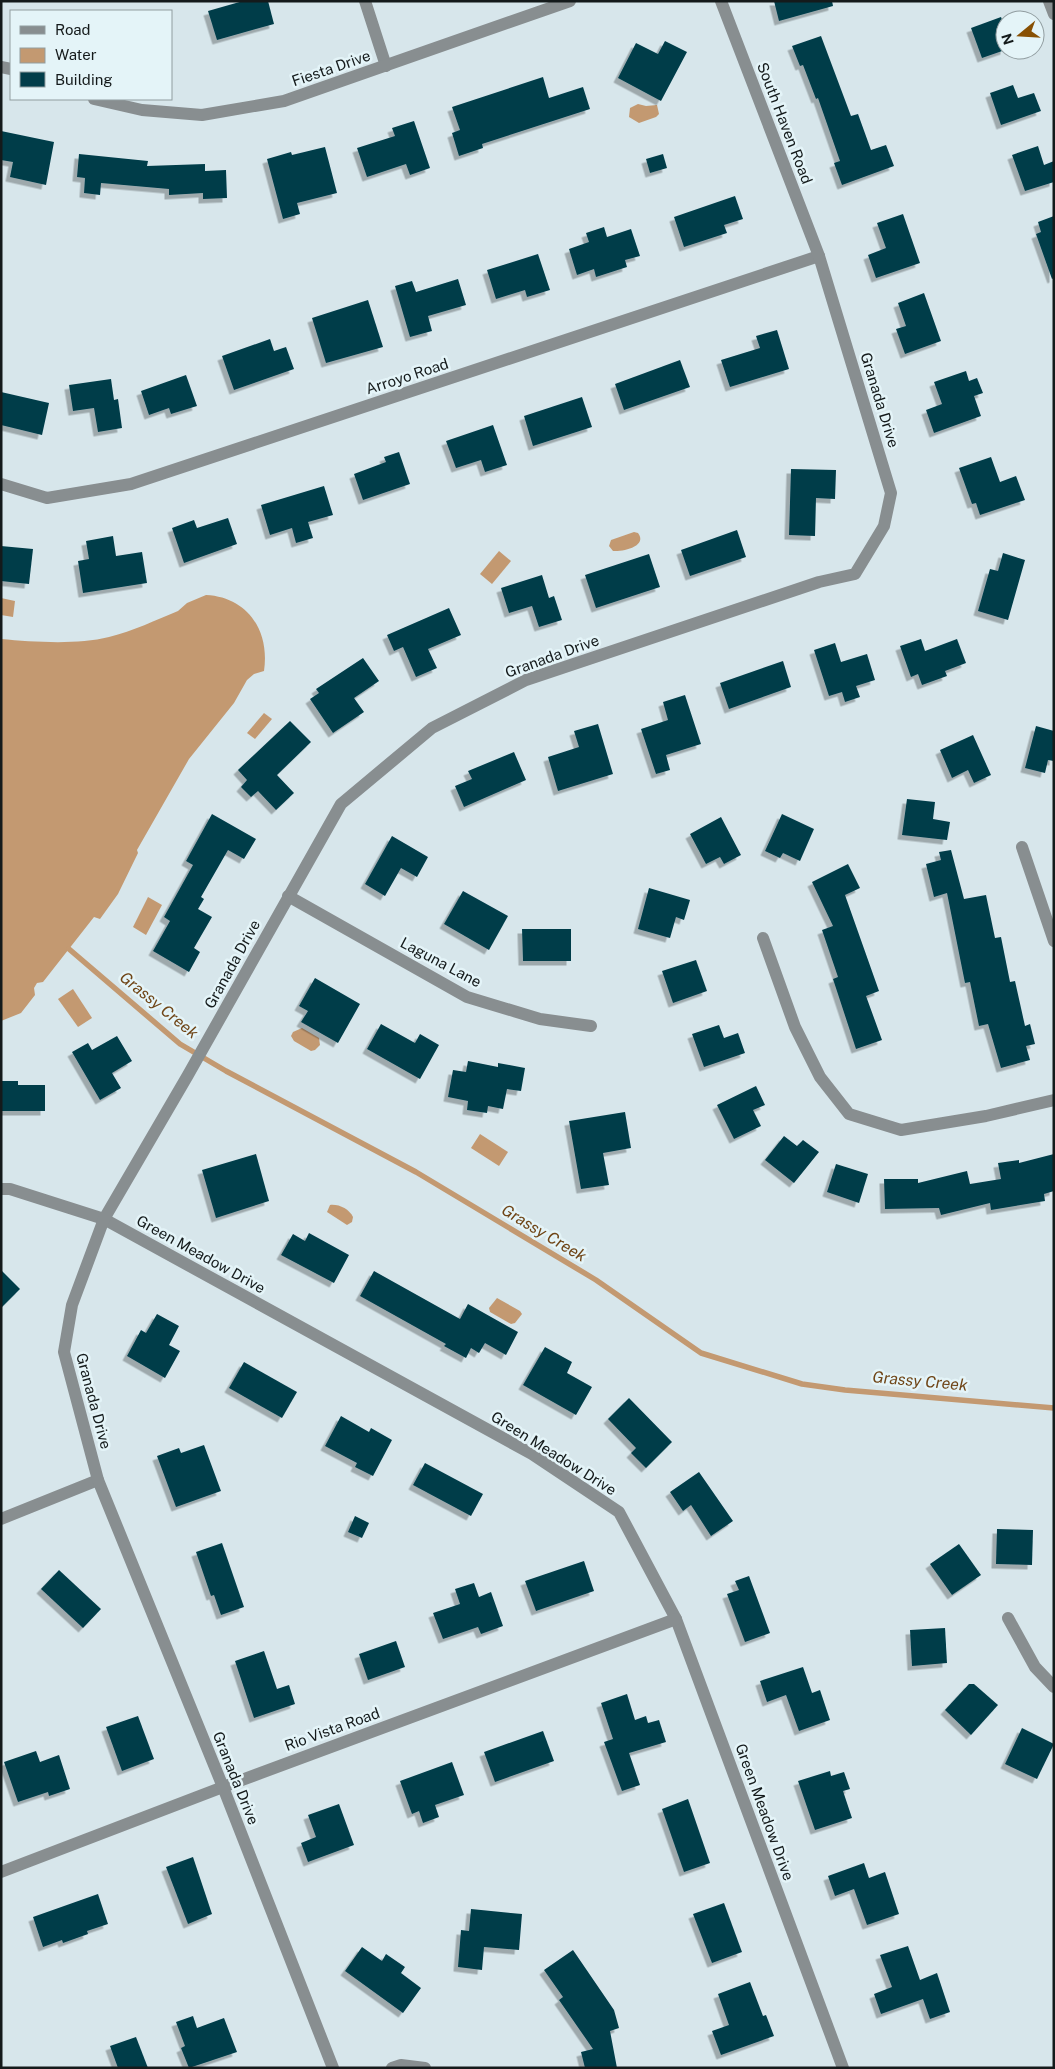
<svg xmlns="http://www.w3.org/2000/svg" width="1055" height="2069" font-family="'Public Sans',sans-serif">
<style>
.water{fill:#c39971}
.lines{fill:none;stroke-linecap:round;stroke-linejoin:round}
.stream{stroke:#c39971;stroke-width:5.5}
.building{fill:#013d4a;filter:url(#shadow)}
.street{stroke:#888e90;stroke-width:12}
.labels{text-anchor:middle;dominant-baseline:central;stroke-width:5;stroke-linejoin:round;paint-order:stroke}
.street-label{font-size:15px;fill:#141a1b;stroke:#e4f4f8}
.water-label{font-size:16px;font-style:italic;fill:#6f4517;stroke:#e4f4f8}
</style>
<defs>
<filter id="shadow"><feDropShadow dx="-4.5" dy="4.5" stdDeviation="0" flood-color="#0004"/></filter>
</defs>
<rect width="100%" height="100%" fill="#d7e6eb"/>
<g class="water">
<polygon points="638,104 646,106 657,105 659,114 656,117 639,123 629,117 630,108"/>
<path d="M634 532 638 533C648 546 623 552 613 551L609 546 611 540Z"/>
<polygon points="499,551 511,561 492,584 480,574"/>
<path d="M206 595C247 597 270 630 264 671L254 674 247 680 234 703 189 759 137 850 138 853 118 894 100 919 94 917 43 982 37 983 34 988 35 995 21 1013 1 1021V639C34 642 77 645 109 637 133 631 156 620 178 611L187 603Z"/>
<polygon points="1,598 15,601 13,617 1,615"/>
<polygon points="264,713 272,719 255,739 247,733"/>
<polygon points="148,897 162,905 146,935 133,927"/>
<polygon points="73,989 92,1018 78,1027 58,999"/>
<polygon points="302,1028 319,1038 320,1045 315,1050 311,1051 294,1041 291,1036 293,1032"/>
<polygon points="480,1134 508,1152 499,1166 471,1148"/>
<path d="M330 1205C339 1204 349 1209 353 1217L352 1222 347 1225 327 1212Z"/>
<polygon points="497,1298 520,1311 522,1314 515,1323 511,1324 490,1312 489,1308"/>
</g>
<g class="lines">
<polyline class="stream" points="69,949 180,1044 226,1071 416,1172 596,1280 701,1353 802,1384 845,1390 1054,1408"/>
</g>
<g class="building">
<polygon points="243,1 268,1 274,24 217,40 208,11"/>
<polygon points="774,1 832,1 833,6 779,21"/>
<polygon points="1001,17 1005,28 1005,50 982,58 971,28"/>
<polygon points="821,36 851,116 858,114 871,150 886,145 894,166 842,185 834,163 840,161 818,98 816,99 803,65 800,66 792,46"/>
<polygon points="665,41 687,52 661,101 618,78 636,43 658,54"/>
<polygon points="543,77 549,98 583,87 590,109 482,144 483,148 459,156 452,133 460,130 452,107"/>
<polygon points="1013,85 1018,98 1034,93 1041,111 1001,125 990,93"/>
<polygon points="414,121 430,168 410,175 406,164 367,177 357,148 395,136 392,128"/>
<polygon points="1,131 54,142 46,185 10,177 13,162 1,160"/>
<polygon points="1038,146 1044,165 1054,161 1054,182 1025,191 1012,155"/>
<polygon points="325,147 337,193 297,203 300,214 283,219 267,159 291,152 292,155"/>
<polygon points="79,154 148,161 147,166 205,164 205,171 226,170 227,198 203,199 203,193 169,195 169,189 101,183 100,195 84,193 85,178 77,177"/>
<polygon points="663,154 667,168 650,173 646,159"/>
<polygon points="735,196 743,219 724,225 727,233 684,247 674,217"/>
<polygon points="903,214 920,263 876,278 868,255 886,248 877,223"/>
<polygon points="1054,216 1054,278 1052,279 1036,234 1041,232 1038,222"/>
<polygon points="604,227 607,237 631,229 640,256 625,260 627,267 596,277 594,269 577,275 569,249 589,242 586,233"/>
<polygon points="538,254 550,290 527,297 525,290 496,299 487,270"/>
<polygon points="458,279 466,305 428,316 432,331 410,337 395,286 412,281 416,292"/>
<polygon points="924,293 941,341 905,354 896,329 906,326 898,303"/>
<polygon points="368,300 383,347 326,363 312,318"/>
<polygon points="777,330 789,369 730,387 721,360 760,348 756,336"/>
<polygon points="270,339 274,351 286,347 294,369 234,390 222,356"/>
<polygon points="680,360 690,387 624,410 615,384"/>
<polygon points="966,371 969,381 977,378 983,393 974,396 981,416 934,433 926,410 942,404 934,382"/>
<polygon points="186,375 197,406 171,414 169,408 149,415 141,391"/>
<polygon points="111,379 114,400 118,399 122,428 98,432 94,408 73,411 69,385"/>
<polygon points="1,392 49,403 42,435 1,425"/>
<polygon points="582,397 592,427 533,446 524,416"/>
<polygon points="493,425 507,465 485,472 481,460 456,468 446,441"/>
<polygon points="399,452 410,484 363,500 354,474 386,462 384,457"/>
<polygon points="991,457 1000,482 1016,476 1025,500 980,515 976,503 972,504 959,468"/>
<polygon points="791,469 836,470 835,499 816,498 815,536 789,535"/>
<polygon points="324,486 333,515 308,522 313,538 296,543 292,528 270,535 261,505"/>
<polygon points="228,518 237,544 184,563 172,528 194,520 197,528"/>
<polygon points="737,530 746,557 690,576 681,550"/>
<polygon points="113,536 116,556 142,552 147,583 83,593 78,561 89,559 86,541"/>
<polygon points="1,546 33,549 29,584 1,581"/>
<polygon points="1003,553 1025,560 1008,620 978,611 990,569 998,571"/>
<polygon points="649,554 660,587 596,608 585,575"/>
<polygon points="542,575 549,598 554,596 562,620 539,627 532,606 509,613 501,588"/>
<polygon points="449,608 461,635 428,649 437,668 416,677 403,647 394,651 387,635"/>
<polygon points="921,639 925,651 957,639 966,663 945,671 947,676 922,685 918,674 911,677 900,646"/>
<polygon points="835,643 841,662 867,654 875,680 856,686 860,697 845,702 842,692 829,696 814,650"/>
<polygon points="363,658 379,681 354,698 364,712 333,733 310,699 319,693 316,689"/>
<polygon points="783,661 791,687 729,709 720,683"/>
<polygon points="685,695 701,744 666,755 670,770 656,774 641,729 668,720 663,702"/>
<polygon points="290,721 311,742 277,775 294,793 276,810 258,791 251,797 241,787 247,780 238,770"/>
<polygon points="598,724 613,774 558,791 548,757 579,747 574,731"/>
<polygon points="1036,726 1054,731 1054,761 1048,760 1045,773 1025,768"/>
<polygon points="973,735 991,775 974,783 968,770 952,778 940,750"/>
<polygon points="514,752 526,780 464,807 455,786 472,779 468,771"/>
<polygon points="907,799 935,802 933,819 950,822 947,840 902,835"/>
<polygon points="212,814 256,839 244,859 228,850 201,897 204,899 198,909 212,917 194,948 200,952 189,972 153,951 170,921 164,917 193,865 186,861"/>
<polygon points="782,814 814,829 800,861 783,853 780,858 765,851"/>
<polygon points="721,817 741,855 724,864 720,857 706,864 690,834"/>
<polygon points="392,836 428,857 417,877 401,868 385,896 365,884"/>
<polygon points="951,850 964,899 986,895 995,938 1001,937 1010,982 1015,981 1025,1026 1030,1024 1035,1044 1026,1046 1030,1060 1001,1068 988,1024 979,1026 970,982 965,983 947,893 934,897 926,864 941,860 939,852"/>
<polygon points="848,864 860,888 845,895 879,991 866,996 882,1040 856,1049 833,979 838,977 822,930 833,926 812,882"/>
<polygon points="649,888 690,900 684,920 676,917 670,938 638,929"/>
<polygon points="463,891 508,916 489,950 444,924"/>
<polygon points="522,929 571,929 571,961 523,961"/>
<polygon points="696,960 707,991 673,1003 662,971"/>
<polygon points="315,978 360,1004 338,1043 301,1022 308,1011 299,1006"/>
<polygon points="381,1024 415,1043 420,1034 439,1045 420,1079 367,1049"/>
<polygon points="719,1025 724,1038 738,1033 745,1053 704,1067 692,1034"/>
<polygon points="117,1036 132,1061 112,1073 121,1088 100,1100 72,1052 88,1043 92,1050"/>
<polygon points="468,1061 498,1067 498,1063 525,1068 521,1091 507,1089 503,1109 488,1106 487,1113 467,1110 468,1101 448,1097 453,1070 466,1072"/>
<polygon points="1,1081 18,1081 18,1085 45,1085 45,1111 1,1111"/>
<polygon points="756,1086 765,1105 753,1110 761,1126 734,1139 717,1105"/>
<polygon points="625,1112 631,1148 603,1153 609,1185 581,1189 569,1121"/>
<polygon points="784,1136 797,1146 803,1140 819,1152 794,1183 765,1160"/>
<polygon points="256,1154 269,1201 216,1218 202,1170"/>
<polygon points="1054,1154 1054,1191 1044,1194 1045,1201 991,1210 990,1203 941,1215 939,1208 885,1209 884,1179 918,1179 918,1183 967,1171 970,1184 1001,1179 998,1163 1019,1160 1019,1163"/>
<polygon points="836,1164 868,1174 859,1203 827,1192"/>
<polygon points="309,1233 349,1255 334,1283 281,1255 293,1234 305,1241"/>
<polygon points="1,1270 20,1289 1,1308"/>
<polygon points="374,1271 460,1319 468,1304 518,1332 506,1355 485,1343 479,1353 471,1348 466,1358 444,1346 446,1344 360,1296"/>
<polygon points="157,1314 179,1326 169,1345 180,1351 165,1378 127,1356 141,1330 146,1333"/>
<polygon points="545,1347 572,1362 567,1373 592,1387 576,1415 523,1385"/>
<polygon points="244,1362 297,1392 282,1418 229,1388"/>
<polygon points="629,1398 672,1442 646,1468 631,1453 636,1448 608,1419"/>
<polygon points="341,1416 369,1432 371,1428 392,1440 373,1476 355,1467 357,1463 325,1446"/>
<polygon points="204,1445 221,1491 176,1507 157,1456 179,1448 181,1453"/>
<polygon points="425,1463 483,1494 471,1516 413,1485"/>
<polygon points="699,1472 733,1521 711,1536 691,1505 683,1511 670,1492"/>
<polygon points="355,1516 369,1523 362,1538 348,1532"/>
<polygon points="997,1529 1033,1530 1032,1565 996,1564"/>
<polygon points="222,1543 244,1607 221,1615 214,1595 211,1596 196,1552"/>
<polygon points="959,1544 981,1575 952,1595 930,1564"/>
<polygon points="584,1561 594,1591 536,1611 525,1581"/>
<polygon points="59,1570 101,1609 83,1628 41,1589"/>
<polygon points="749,1576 770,1633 745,1642 727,1594 739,1590 735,1581"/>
<polygon points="474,1583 479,1597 491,1592 503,1626 481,1634 478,1627 443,1639 433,1613 460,1604 455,1589"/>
<polygon points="945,1628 947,1663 912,1666 910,1630"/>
<polygon points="396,1641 405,1667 368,1680 359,1654"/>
<polygon points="264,1651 277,1689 289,1685 295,1704 254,1718 235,1661"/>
<polygon points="803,1667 812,1693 820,1690 830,1720 799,1731 786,1695 767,1702 760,1681"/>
<polygon points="969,1684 974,1684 998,1705 971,1735 945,1710"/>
<polygon points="627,1694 635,1720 646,1716 648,1723 659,1720 666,1742 629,1753 640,1785 622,1791 604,1742 613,1739 601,1703"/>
<polygon points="138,1716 154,1759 122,1771 106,1727"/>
<polygon points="1022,1728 1054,1744 1037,1779 1005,1764"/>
<polygon points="543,1731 554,1761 495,1782 484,1752"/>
<polygon points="36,1751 40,1762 59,1755 70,1789 49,1796 48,1792 18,1802 4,1762"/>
<polygon points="452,1762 464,1795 435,1805 439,1817 423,1823 419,1811 412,1814 400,1781"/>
<polygon points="830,1771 831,1776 844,1772 850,1789 843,1791 852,1818 815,1830 798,1781"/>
<polygon points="688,1799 710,1863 684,1872 662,1809"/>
<polygon points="339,1804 354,1845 308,1862 301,1843 316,1837 308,1815"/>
<polygon points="193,1857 212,1914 188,1924 166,1867"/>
<polygon points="864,1863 869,1878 885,1872 899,1914 867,1925 854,1889 835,1896 828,1876"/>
<polygon points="98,1894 108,1924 87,1931 88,1934 63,1943 62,1940 43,1947 33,1917"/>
<polygon points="724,1903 742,1952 712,1963 693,1914"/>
<polygon points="471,1909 522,1914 519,1950 484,1947 482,1970 458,1967 461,1930 469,1931"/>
<polygon points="908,1946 920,1980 937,1973 950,2012 930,2019 923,1999 881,2014 874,1994 892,1987 880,1955"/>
<polygon points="362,1947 382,1961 386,1954 405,1967 401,1973 421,1988 403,2013 345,1971"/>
<polygon points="573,1950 614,2010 619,2028 610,2031 617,2068 585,2068 581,2052 593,2049 559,2000 563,1997 544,1970"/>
<polygon points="750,1982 763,2016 766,2015 774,2036 721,2055 712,2031 729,2025 718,1994"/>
<polygon points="193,2016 197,2028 224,2018 237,2052 189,2068 181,2048 185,2046 176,2022"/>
<polygon points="136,2037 148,2068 118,2068 110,2046"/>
</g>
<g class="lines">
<g class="street">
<polyline points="365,1 386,66"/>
<polyline points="1049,1 1054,14"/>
<polyline points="1,67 11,69"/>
<polyline points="94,99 142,110 202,115 284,101 570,1"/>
<polyline points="1,484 47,498 131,484 819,256"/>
<polyline points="1022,847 1054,941"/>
<polyline points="288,896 467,997 540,1019 591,1026"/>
<polyline points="763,938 795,1027 820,1077 849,1114 901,1130 986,1116 1054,1100"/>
<polyline points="1,1189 10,1189 104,1219 532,1454 619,1512 676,1619 843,2068"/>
<polyline points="1,1519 98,1480"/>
<polyline points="1008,1618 1035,1667 1054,1687"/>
<polyline points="1,1872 223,1787 676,1619"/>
<polyline points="333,2068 223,1787 98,1480 64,1352 72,1305 104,1219 188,1075 341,804 432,728 526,680 819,582 855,574 884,526 891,493 819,256 721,1"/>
<polyline points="392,2068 401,2065 425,2068"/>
</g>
</g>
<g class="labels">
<g class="street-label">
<text transform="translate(331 68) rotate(-19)">Fiesta Drive</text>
<text transform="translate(785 123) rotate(69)">South Haven Road</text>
<text transform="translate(407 376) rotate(-18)">Arroyo Road</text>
<text transform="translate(880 400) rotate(73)">Granada Drive</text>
<text transform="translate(552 656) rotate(-20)">Granada Drive</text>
<text transform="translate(441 962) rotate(28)">Laguna Lane</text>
<text transform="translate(232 964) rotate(-61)">Granada Drive</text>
<text transform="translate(201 1254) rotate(29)">Green Meadow Drive</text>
<text transform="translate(94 1401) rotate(75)">Granada Drive</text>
<text transform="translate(554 1453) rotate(32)">Green Meadow Drive</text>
<text transform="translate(332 1729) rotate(-20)">Rio Vista Road</text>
<text transform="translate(236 1778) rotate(68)">Granada Drive</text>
<text transform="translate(765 1812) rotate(70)">Green Meadow Drive</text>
</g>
<g class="water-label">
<text transform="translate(159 1005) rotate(39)">Grassy Creek</text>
<text transform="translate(544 1233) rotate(31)">Grassy Creek</text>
<text transform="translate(920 1381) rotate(5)">Grassy Creek</text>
</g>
</g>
<rect width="1055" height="2069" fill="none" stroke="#141a1b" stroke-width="5"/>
<rect x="10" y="10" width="162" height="90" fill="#e4f4f8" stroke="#919da0"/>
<rect x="20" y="26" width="25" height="8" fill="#888e90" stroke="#919da0"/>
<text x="55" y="35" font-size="15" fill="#141a1b">Road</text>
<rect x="20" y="48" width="25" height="15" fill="#c39971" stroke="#919da0"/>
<text x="55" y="60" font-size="15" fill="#141a1b">Water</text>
<rect x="20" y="72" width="25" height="15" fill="#013d4a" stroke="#919da0"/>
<text x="55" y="85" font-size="15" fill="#141a1b">Building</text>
<g transform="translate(1020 35) rotate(252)"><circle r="24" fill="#e4f4f8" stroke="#919da0"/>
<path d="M0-4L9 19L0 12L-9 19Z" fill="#885003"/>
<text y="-8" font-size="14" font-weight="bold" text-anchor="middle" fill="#141a1b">N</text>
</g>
</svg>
